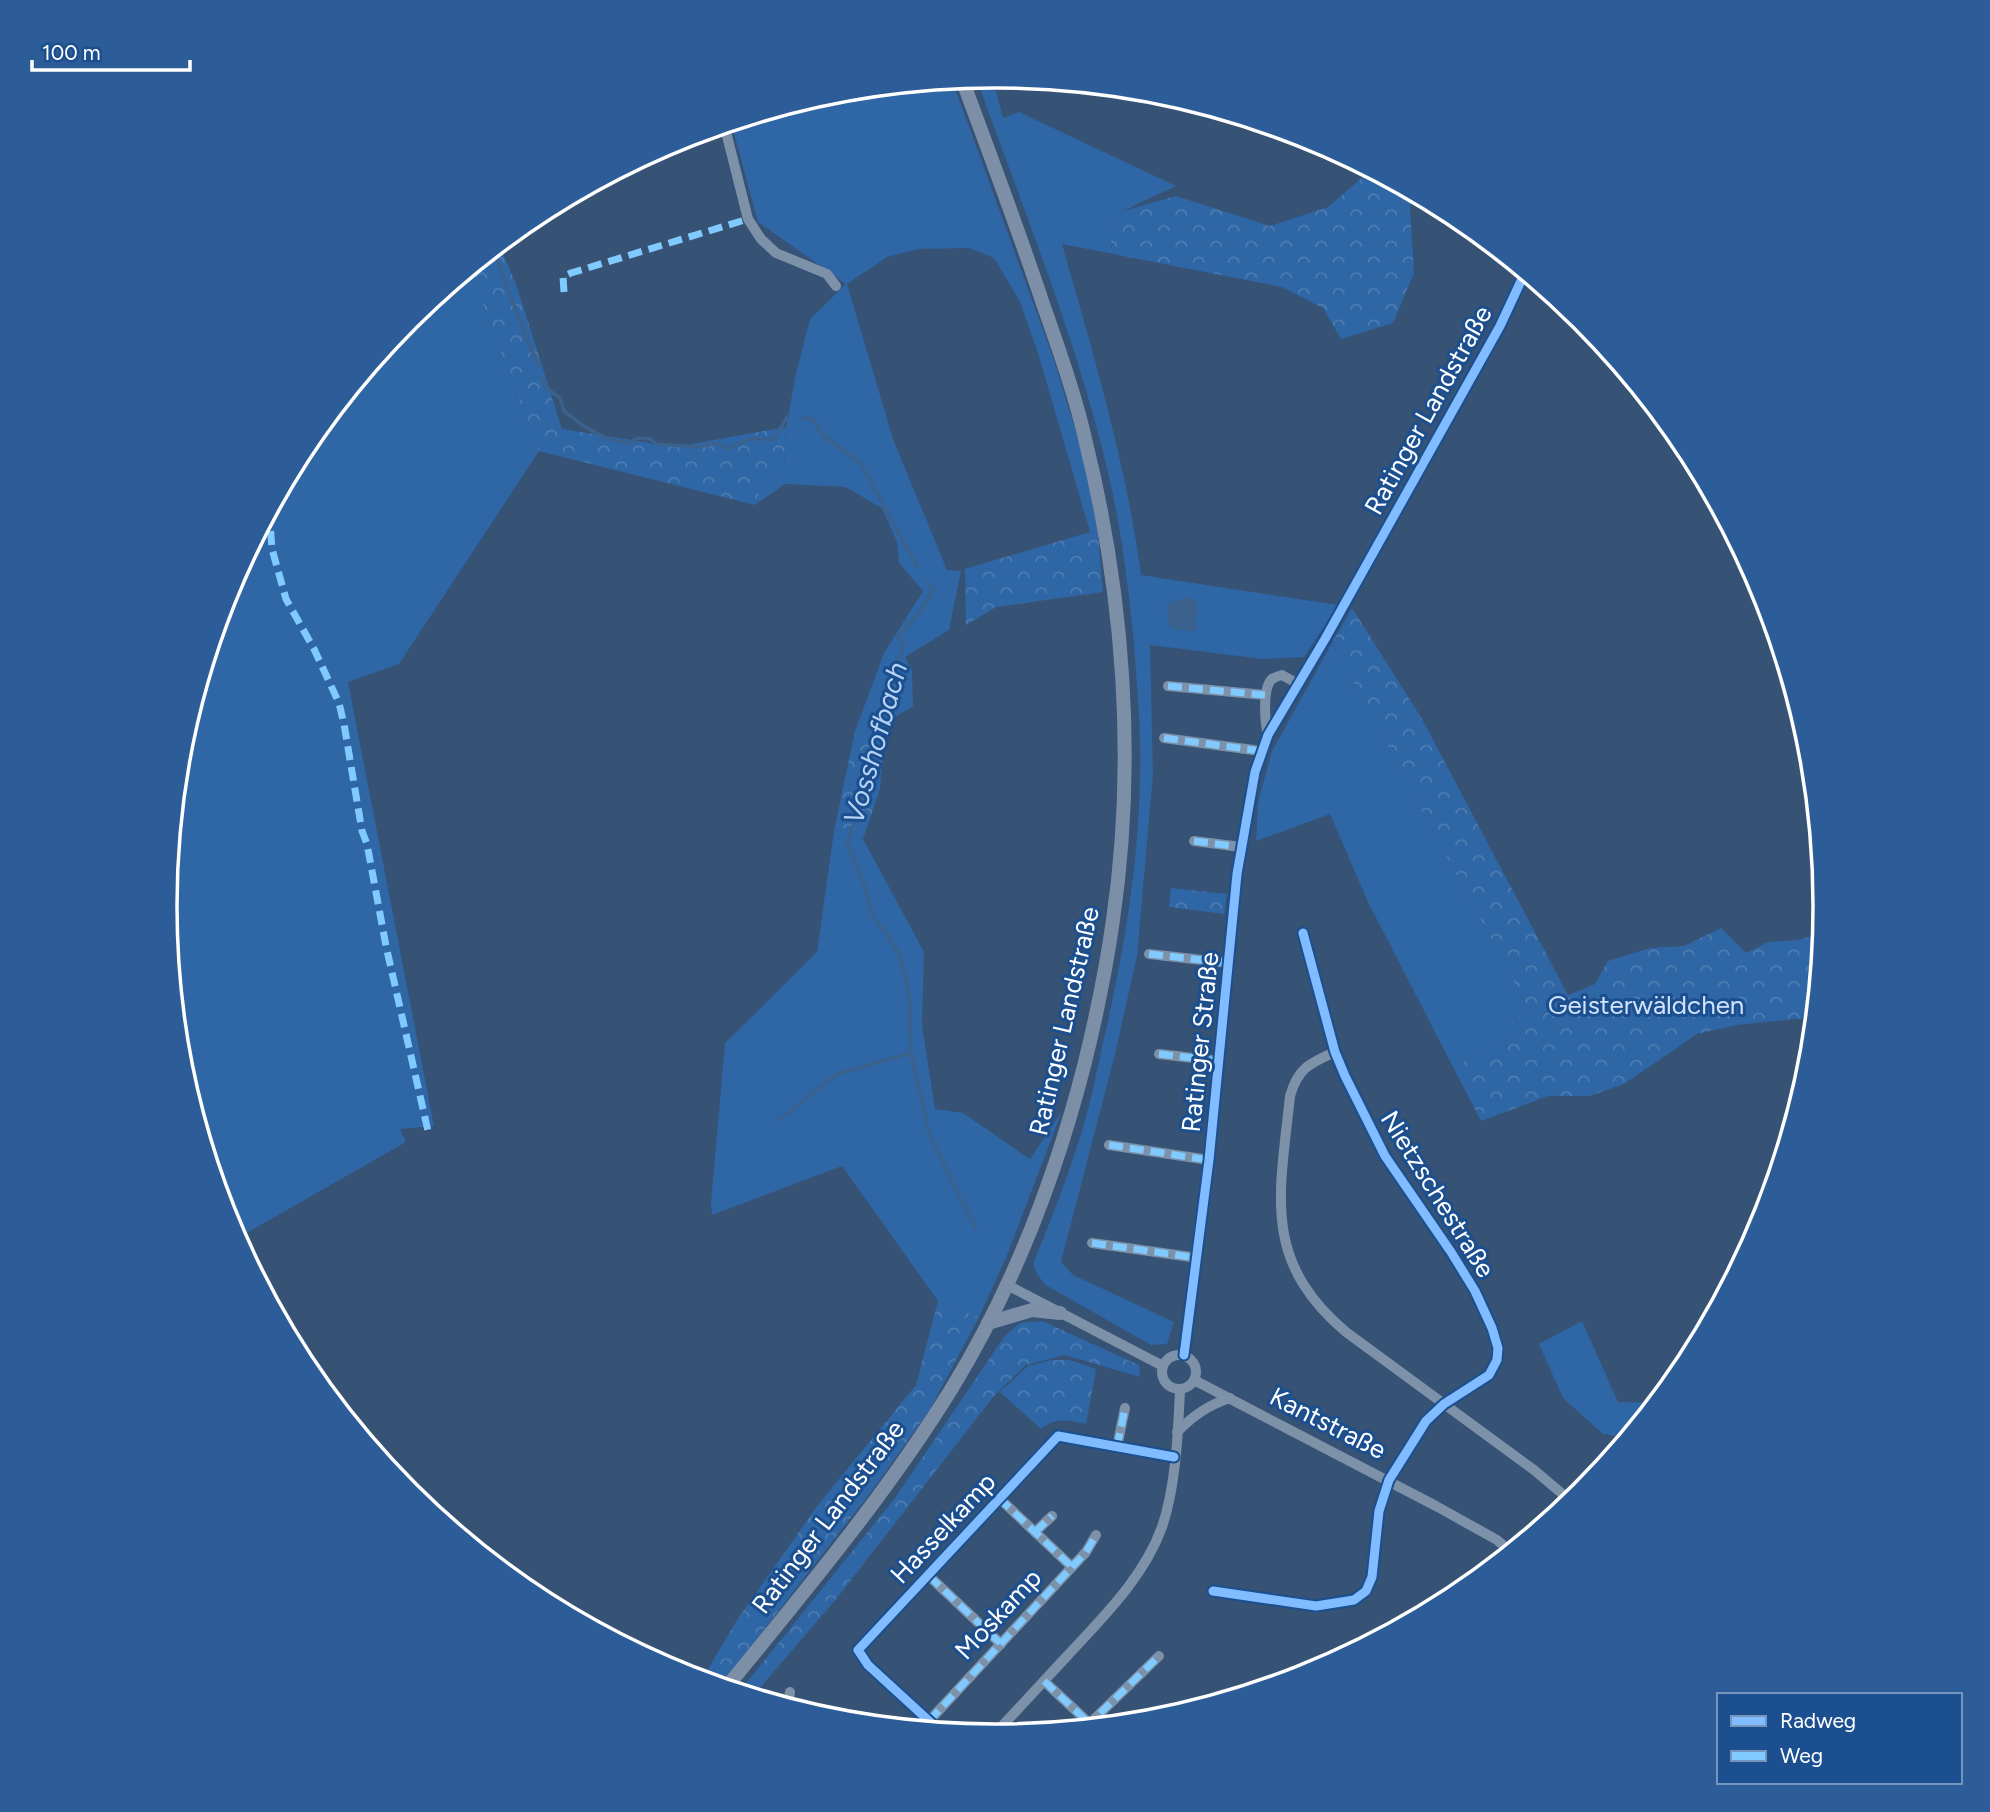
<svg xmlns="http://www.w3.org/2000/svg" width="1990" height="1812" font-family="Figtree,sans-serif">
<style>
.grass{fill:#2f66a5}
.forest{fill:url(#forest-crowns)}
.water{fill:#3b618d}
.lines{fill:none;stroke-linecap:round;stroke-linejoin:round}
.stream{stroke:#3b618d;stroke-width:3.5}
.minor{stroke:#7d92a8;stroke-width:10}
.major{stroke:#7d8ea7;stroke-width:14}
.quiet{stroke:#80caff;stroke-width:7;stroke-dasharray:14 7;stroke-linecap:butt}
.cycleway-casing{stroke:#1b4f8f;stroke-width:13}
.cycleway{stroke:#80bcff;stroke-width:9}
.labels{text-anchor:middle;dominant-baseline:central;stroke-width:6;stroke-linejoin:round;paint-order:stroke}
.street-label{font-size:26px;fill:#fff;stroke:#1b4f8f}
.park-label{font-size:26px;fill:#cfe3fa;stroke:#1b4f8f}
.water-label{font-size:28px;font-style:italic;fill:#b5d3f5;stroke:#1b4f8f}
.rim{fill:none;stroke:#fff;stroke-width:3.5}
</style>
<defs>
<pattern id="forest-crowns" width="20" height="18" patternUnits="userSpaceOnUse" patternTransform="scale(1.75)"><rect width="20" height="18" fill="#2f66a5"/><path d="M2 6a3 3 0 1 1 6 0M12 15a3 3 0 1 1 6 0" fill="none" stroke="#4e7db2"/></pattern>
</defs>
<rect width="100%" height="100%" fill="#365274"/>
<g class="grass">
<path d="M992 76 1003 118 1019 112 1176 186 1123 211 1109 232 1113 254 1062 244C1093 353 1126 462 1141 575L1338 605 1304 657 1262 659 1150 645 1153 775 1137 956 1115 1054 1061 1262 1073 1275 1174 1322 1167 1344 1151 1345 1044 1284 1036 1272 1033 1264C1051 1220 1068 1176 1082 1131 1090 1104 1096 1075 1102 1047 1123 958 1139 865 1140 773 1141 730 1137 687 1134 644 1128 585 1121 526 1107 468 1075 334 1022 207 976 77Z"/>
<polygon points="952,80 1054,360 1086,465 1098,535 1090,532 1038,353 1020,302 994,258 969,248 919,249 887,257 847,284 893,439 947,570 961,571 949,630 905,657 912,671 913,707 885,722 855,731 884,653 923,591 899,563 897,542 882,508 845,487 785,484 755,505 765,478 784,469 786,427 796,374 810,319 846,284 758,222 731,122 833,91"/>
<polygon points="473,265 485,312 539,451 399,664 348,682 434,1126 400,1129 406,1142 236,1239 227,1224 180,1068 164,906 180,744 228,588 304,444 408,318"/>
<polygon points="1332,643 1530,1012 1518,1018 1512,1039 1480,1052 1453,1067 1368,902 1330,814 1256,841 1258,802 1272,751"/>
<polygon points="849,827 863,839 924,952 922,1025 935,1109 963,1113 1030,1159 1062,1111 1006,1258 979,1317 938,1301 842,1166 712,1215 711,1203 725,1043 817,952 834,831"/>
<polygon points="1582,1321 1618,1402 1657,1403 1628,1438 1603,1434 1563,1398 1539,1344"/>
</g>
<g class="forest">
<polygon points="1371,170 1415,193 1410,207 1414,273 1393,323 1341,339 1323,308 1282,287 1113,254 1109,232 1123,211 1176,196 1270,226 1328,207"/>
<polygon points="499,244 517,287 562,429 675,447 786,427 784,469 765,478 755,505 539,451 485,312 473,265"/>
<polygon points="1090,532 1098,535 1103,592 996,607 966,625 965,569"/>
<polygon points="1352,608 1422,719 1568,995 1595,984 1608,961 1650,948 1684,946 1721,928 1746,953 1768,942 1798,940 1823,933 1815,1017 1737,1025 1697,1034 1624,1084 1590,1096 1548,1096 1481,1121 1453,1067 1480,1052 1512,1039 1518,1018 1530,1012 1332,643"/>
<polygon points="885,722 880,789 863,839 849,827 834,831 855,731"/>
<polygon points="1171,888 1227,894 1224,914 1169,907"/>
<polygon points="938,1301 979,1317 929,1411 874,1488 720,1686 701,1681 737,1620 818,1505 916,1385"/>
<polygon points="1042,1321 1139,1365 1140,1377 1065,1355 1026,1365 994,1396 837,1598 753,1696 739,1692 895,1498 1004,1337 1020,1323"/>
<path d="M1051 1360H1070L1096 1369 1086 1424C1068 1420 1056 1417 1041 1429L1000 1392 1028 1366Z"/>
</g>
<polygon class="water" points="1187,597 1194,599 1197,603 1196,628 1193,631 1173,629 1168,622 1167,604"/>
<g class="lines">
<g class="stream">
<polyline points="494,248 505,282 538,366"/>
<polyline points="542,378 546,388 560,398 564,411 582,425 608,439 629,443 638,438 651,439 656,444 698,447 718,443 727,449 752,438 773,440 787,417"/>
<polyline points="803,418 813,419 822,434 861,464 917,566"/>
<polyline points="927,582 933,590 920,612 898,636 904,645 880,710 860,805 847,842 865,887 873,917 887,934 900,956 909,994 911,1053 929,1133 952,1182 976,1229"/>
<polyline points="779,1120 837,1074 911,1053"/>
</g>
<g class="minor">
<polyline points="724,124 748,219 761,239 776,253 827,274 836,286"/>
<polyline points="1168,686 1265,695"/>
<path d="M1268 735C1265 723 1262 688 1272 679 1275 677 1278 676 1282 675L1298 684"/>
<polyline points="1164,738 1261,751"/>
<polyline points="1194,841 1241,847"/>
<polyline points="1149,954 1229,963"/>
<path d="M1335 1052C1310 1063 1298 1068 1290 1096 1280 1194 1261 1260 1346 1332L1534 1470 1572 1502"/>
<polyline points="1159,1054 1219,1061"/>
<polyline points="1109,1145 1209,1160"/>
<polyline points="1092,1243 1198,1258"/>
<polyline points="1007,1285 1163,1366"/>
<circle cx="1179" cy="1372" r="17"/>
<polyline points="1184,1355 1209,1160 1237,874 1255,772 1268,735 1325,639 1500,326 1521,281 1524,271"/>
<polyline points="1194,1380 1436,1506 1497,1540 1511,1552"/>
<path d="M1177 1432C1193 1416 1208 1405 1230 1398"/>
<polyline points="1117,1447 1125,1408"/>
<polyline points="999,1498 1072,1567"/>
<polyline points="1035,1532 1052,1516"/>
<polyline points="929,1576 1001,1644"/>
<polyline points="1213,1591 1316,1606 1354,1600 1366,1591 1372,1577 1379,1511 1389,1480 1426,1421 1444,1404 1489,1375 1497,1360 1498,1348 1492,1328 1475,1291 1451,1252 1385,1156 1345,1076 1335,1052 1303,933"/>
<polyline points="1044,1681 1089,1723"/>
<polyline points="788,1707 790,1692"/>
<polyline points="929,1721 1072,1567 1086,1552 1096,1535"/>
<polyline points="1085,1728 1159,1656"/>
<polyline points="940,1731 868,1665 858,1650 1058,1436 1174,1457"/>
<path d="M992 1737C1018 1709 1043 1682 1068 1655 1104 1616 1144 1577 1162 1527 1176 1486 1178 1433 1180 1390"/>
</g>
<g class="major">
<polyline points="988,1323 1032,1310 1060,1313"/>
<path d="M726 1688C805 1591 886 1495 952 1388 1013 1288 1055 1179 1084 1066 1096 1018 1106 969 1113 920 1136 762 1124 597 1086 443 1075 394 1058 347 1042 301 1017 226 989 152 962 79"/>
</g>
<g class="quiet">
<polyline points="564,292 563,277 571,273 748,219"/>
<polyline points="269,510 272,549 286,599 314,649 339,703 344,724 362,831 367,844 386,946 428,1131"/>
<polyline points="1168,686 1265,695"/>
<polyline points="1164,738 1261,751"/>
<polyline points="1194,841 1241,847"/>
<polyline points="1149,954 1229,963"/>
<polyline points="1159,1054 1219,1061"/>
<polyline points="1109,1145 1209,1160"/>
<polyline points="1092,1243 1198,1258"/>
<polyline points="1117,1447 1125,1408"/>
<polyline points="999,1498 1072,1567"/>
<polyline points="1035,1532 1052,1516"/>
<polyline points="929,1576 1001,1644"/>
<polyline points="1044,1681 1089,1723"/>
<polyline points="929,1721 1072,1567 1086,1552 1096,1535"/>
<polyline points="1085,1728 1159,1656"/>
</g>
<defs>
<g id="cycleway">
<polyline points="1184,1355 1209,1160 1237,874 1255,772 1268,735 1325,639 1500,326 1521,281 1524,271"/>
<polyline points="1213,1591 1316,1606 1354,1600 1366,1591 1372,1577 1379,1511 1389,1480 1426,1421 1444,1404 1489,1375 1497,1360 1498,1348 1492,1328 1475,1291 1451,1252 1385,1156 1345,1076 1335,1052 1303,933"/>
<polyline points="940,1731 868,1665 858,1650 1058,1436 1174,1457"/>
</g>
</defs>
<use href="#cycleway" class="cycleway-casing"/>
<use href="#cycleway" class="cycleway"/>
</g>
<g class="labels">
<g class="street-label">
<text transform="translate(1428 410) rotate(-61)">Ratinger Landstraße</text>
<text transform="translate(1064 1021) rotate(-77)">Ratinger Landstraße</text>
<text transform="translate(1200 1042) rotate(-84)">Ratinger Straße</text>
<text transform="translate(1438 1194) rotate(58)">Nietzschestraße</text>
<text transform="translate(1328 1423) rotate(27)">Kantstraße</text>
<text transform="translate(828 1517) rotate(-53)">Ratinger Landstraße</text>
<text transform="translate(943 1528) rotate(-47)">Hasselkamp</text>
<text transform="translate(998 1614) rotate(-47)">Moskamp</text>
</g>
<g class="park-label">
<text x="1646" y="1005">Geisterwäldchen</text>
</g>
<g class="water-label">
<text transform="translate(875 743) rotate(-74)">Vosshofbach</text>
</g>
</g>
<path d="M0 0H1990V1812H0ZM177 906a818 818 0 1 1 1636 0a818 818 0 1 1-1636 0Z" fill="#2d5d98" fill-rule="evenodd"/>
<path class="rim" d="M177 906a818 818 0 1 1 1636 0a818 818 0 1 1-1636 0Z"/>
<rect x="1717" y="1693" width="245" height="91" fill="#1b4f8f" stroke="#7695bc" stroke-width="2"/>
<rect x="1731" y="1716" width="35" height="10" fill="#80bcff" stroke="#7695bc" stroke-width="2"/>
<text x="1780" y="1728" font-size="21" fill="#ffffff">Radweg</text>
<rect x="1731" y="1751" width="35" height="10" fill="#80caff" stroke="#7695bc" stroke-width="2"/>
<text x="1780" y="1763" font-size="21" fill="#ffffff">Weg</text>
<path d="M32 60v10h158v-10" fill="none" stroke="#ffffff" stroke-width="3.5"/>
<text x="42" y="60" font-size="21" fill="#ffffff" stroke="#1b4f8f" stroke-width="5" paint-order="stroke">100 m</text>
</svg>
